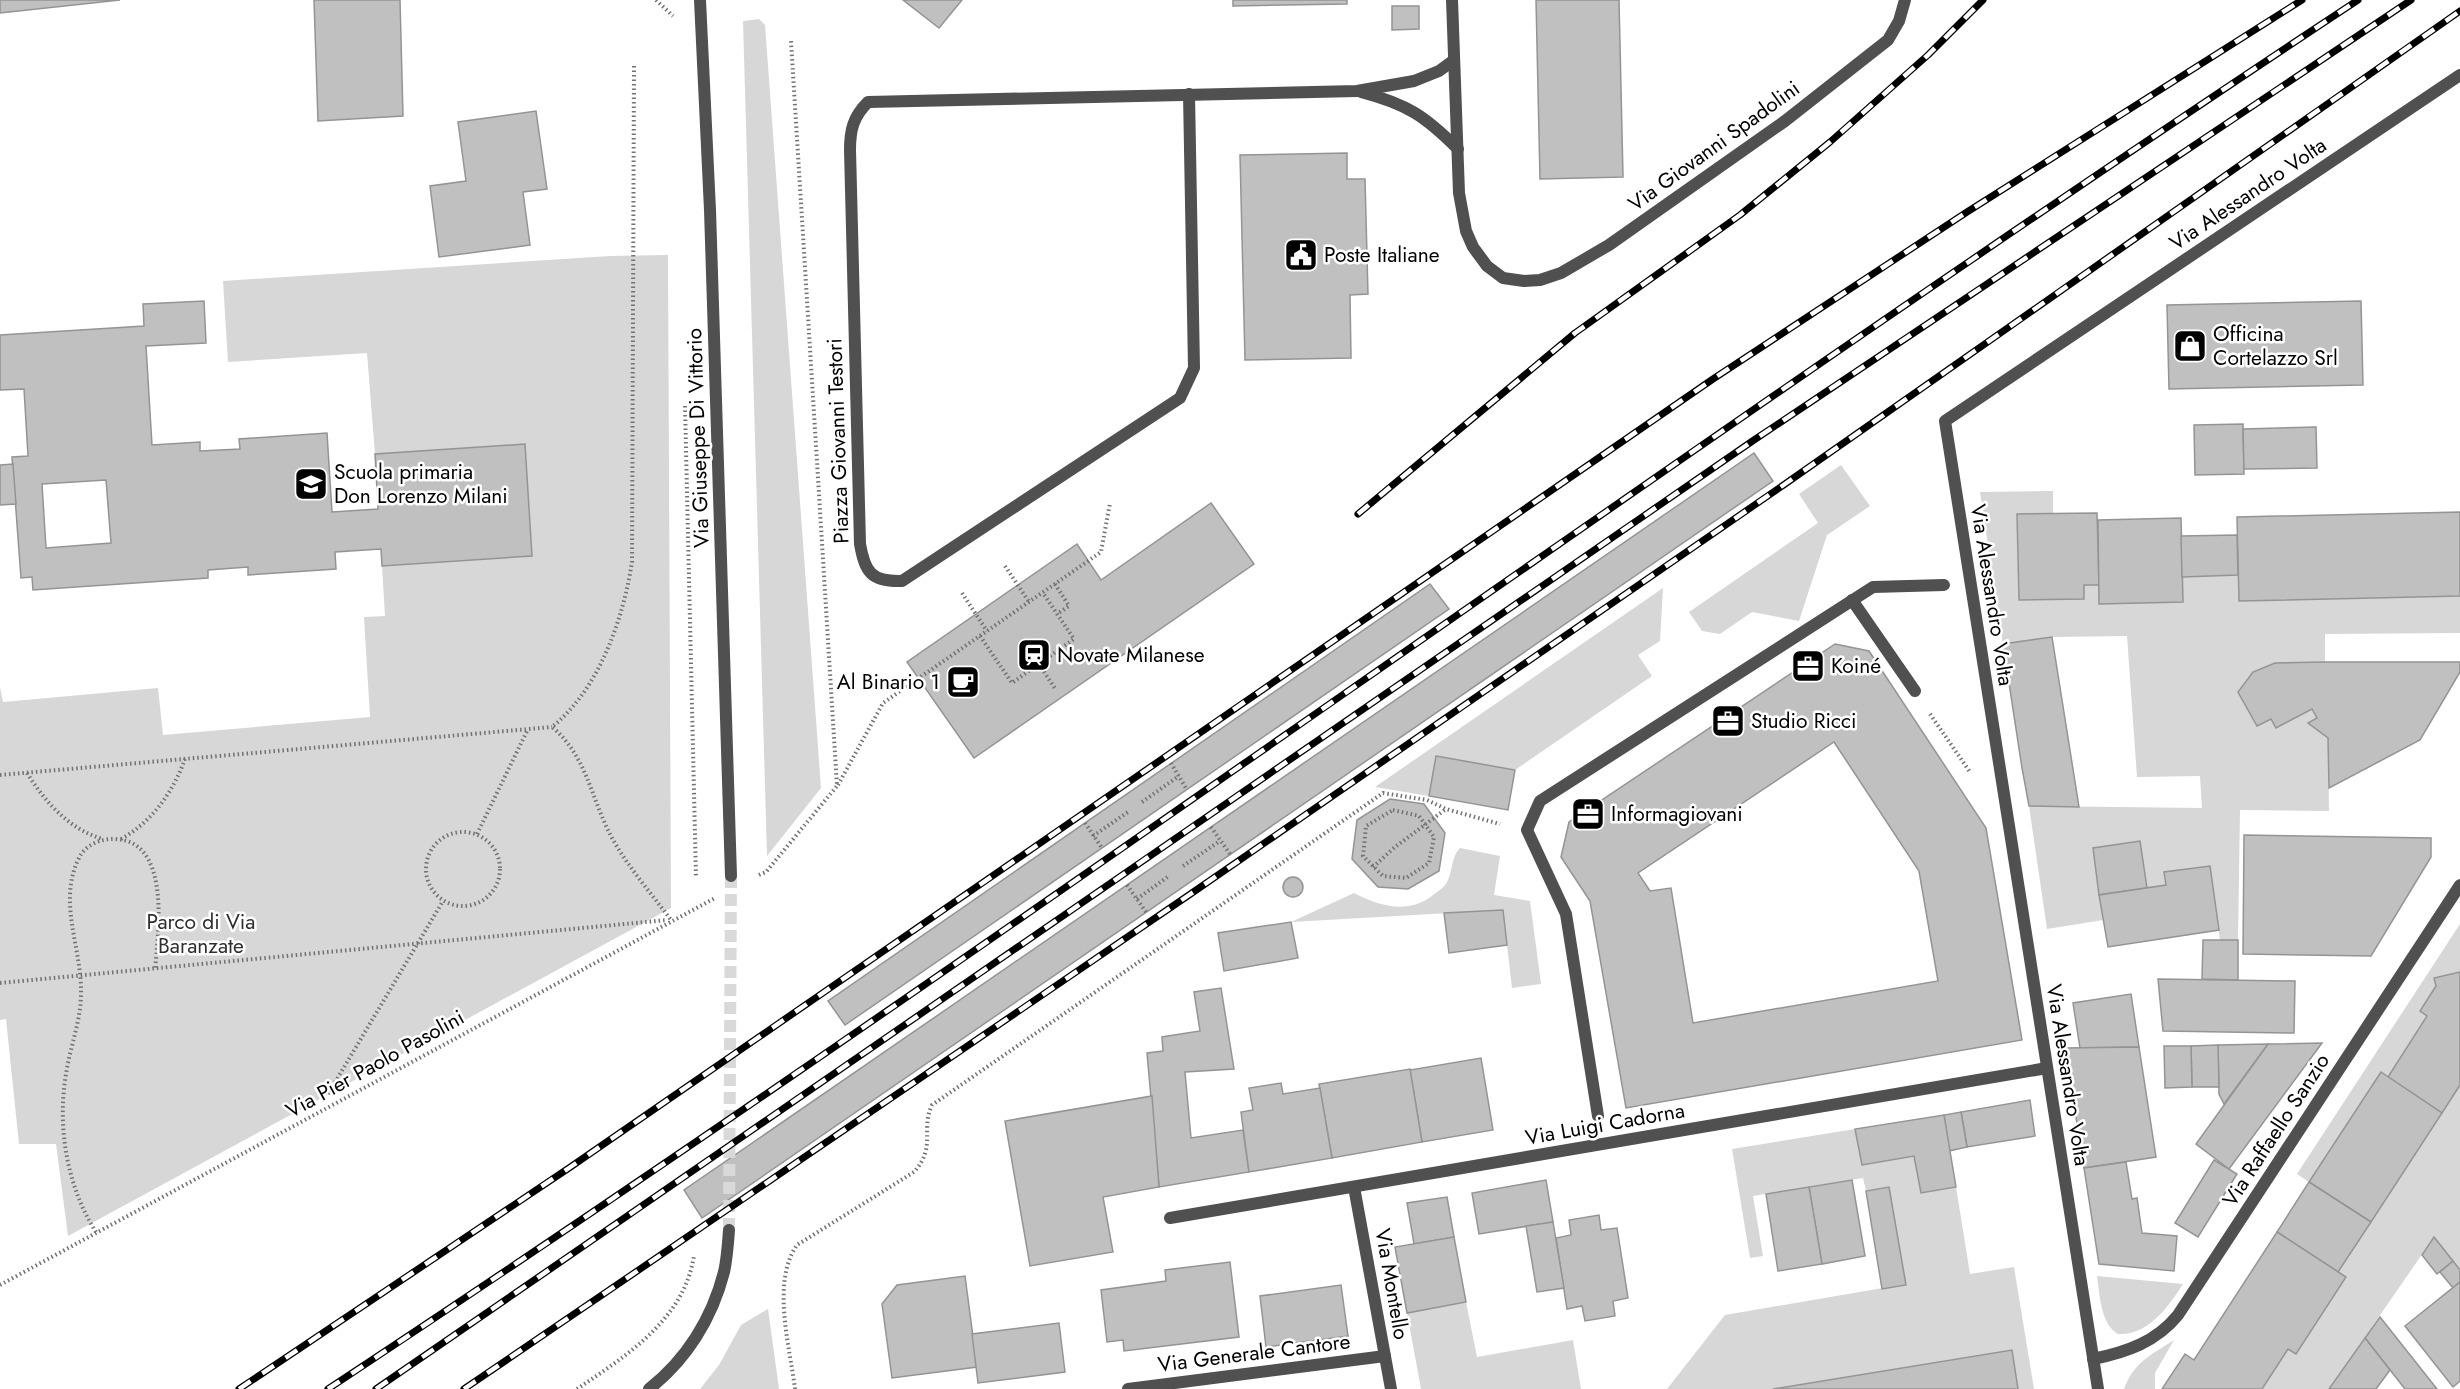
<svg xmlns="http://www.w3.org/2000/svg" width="2460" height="1389" font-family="Jost,sans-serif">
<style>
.green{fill:#d7d7d7}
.building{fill:#c0c0c0;stroke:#949494;stroke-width:1.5;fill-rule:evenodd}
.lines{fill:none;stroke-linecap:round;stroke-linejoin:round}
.street-tunnel{stroke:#d9d9d9;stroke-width:12;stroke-dasharray:12 6;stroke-linecap:butt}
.path{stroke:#727272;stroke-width:4;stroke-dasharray:1.5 3;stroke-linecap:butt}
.street{stroke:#505050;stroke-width:12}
.rail-casing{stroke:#000;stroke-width:7}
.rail{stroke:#fff;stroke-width:4.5;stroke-dasharray:14;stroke-linecap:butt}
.labels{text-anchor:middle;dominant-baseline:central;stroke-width:5;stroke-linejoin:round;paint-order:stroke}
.street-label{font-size:21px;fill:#000;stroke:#fff}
.poi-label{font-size:21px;fill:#000;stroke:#fff;text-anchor:start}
.park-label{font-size:21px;fill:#2e2e2e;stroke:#fff}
</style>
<rect width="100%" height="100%" fill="#fff"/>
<g class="green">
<polygon points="759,19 765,25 821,788 767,856 743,21"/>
<polygon points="668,255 671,908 68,1236 56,1144 19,1144 6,1019 0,1020 0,687 3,702 158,688 163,735 370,717 364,617 385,616 382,566 532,555 525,444 375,454 367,353 228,362 223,281 610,256"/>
<polygon points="1841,465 1870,506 1827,535 1799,621 1752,612 1720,634 1702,631 1689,612 1818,523 1799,494"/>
<polygon points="2053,491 2053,514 2017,515 2019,600 2084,599 2084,585 2099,585 2099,604 2182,602 2182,577 2238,575 2239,601 2460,596 2460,633 2325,634 2325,662 2239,692 2257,726 2271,719 2276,728 2312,709 2328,738 2329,811 2240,810 2238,940 2220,940 2209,866 2164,873 2166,885 2147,888 2139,841 2093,848 2103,920 2047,929 2029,806 2202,808 2200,776 2137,777 2127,636 2052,637 2003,644 1980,492"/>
<polygon points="1663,588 1660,641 1638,655 1652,676 1515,770 1437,756 1429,796 1375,787"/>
<path d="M1460 848 1500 856 1494 895 1530 901 1541 984 1512 988 1503 910 1291 922 1354 893C1379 906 1408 915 1433 895 1438 891 1444 888 1447 882 1453 871 1451 857 1460 848Z"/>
<polygon points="2460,924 2460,972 2434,978 2436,986 2420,1011 2427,1016 2388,1077 2309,1182 2297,1174"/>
<polygon points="2460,1085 2460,1270 2434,1237 2329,1389 2262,1389 2288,1349 2296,1354 2346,1277 2338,1272"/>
<polygon points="1855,1129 1862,1165 1914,1156 1921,1193 1956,1187 1970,1274 2014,1267 2034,1389 2018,1389 2012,1350 1773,1389 1667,1389 1725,1315 1906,1284 1889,1188 1866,1191 1863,1178 1753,1196 1763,1256 1750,1258 1732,1149"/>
<path d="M2097 1276 2183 1284C2169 1306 2148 1336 2118 1334 2100 1323 2100 1295 2097 1276Z"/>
<polygon points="1466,1302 1477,1357 1573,1340 1581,1389 1421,1389 1407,1313"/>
<polygon points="768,1309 779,1389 700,1389 719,1365 741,1325"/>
<path d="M2174 1340 2155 1373V1389H2124C2134 1362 2151 1355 2174 1340Z"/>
</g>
<g class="building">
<polygon points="0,0 120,0 0,13"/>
<polygon points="314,0 400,0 403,116 318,121"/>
<polygon points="903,0 962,0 939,28"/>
<polygon points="1233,0 1347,0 1347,4 1233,6"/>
<polygon points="1536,0 1619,0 1623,177 1540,179"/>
<polygon points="1392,6 1419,6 1419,29 1392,30"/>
<polygon points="536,111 547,189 523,192 530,245 439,257 430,186 466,181 458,122"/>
<polygon points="1347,153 1347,179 1365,179 1368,294 1350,295 1351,358 1245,360 1240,155"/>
<path d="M204 301 206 343 146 346 152 445 200 442V451L240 449 239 439 327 433 332 512 378 509 375 454 525 444 532 556 382 566 381 549 335 552 336 569 248 575V567L208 570V578L33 590 32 577 21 578 12 457 28 456 24 389 0 390V335L144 326 143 304ZM106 480 111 543 46 548 42 484Z"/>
<polygon points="2361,301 2363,385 2169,389 2167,305"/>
<polygon points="2243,424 2244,474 2195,475 2194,425"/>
<polygon points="2316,427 2317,468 2244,469 2243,429"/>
<polygon points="1754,453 1773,481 702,1218 684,1190"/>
<polygon points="13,464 16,504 0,505 0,465"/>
<polygon points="1211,503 1254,564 974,758 907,662 1077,544 1101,580"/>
<polygon points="2460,512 2460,596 2239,601 2237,517"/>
<polygon points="2097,513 2099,585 2084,585 2084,599 2019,600 2017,514"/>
<polygon points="2181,518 2183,602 2099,604 2098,520"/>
<polygon points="2237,535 2238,575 2182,577 2181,536"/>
<polygon points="1430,584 1449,609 845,1025 828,1001"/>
<polygon points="2052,637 2079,807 2029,806 2022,768 2003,644"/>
<path d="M1835 644 1869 651 1986 828 2022 1040 1626 1108 1590 901 1561 857 1569 822ZM1834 742 1919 871 1938 981 1693 1023 1671 888 1650 891 1638 873Z"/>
<polygon points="2325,662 2460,662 2460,672 2420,740 2329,788 2328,738 2308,723 2317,718 2312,709 2276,728 2271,719 2257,726 2238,692 2253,672 2275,663"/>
<polygon points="1436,756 1515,770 1508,810 1429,796"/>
<polygon points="1390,799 1424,804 1445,833 1439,871 1408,889 1378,887 1352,859 1357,820"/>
<polygon points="2244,835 2431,838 2431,857 2371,956 2243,954"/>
<polygon points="2140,841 2147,888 2099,895 2093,848"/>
<polygon points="2210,866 2219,930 2108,947 2099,895 2166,885 2164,872"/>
<circle cx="1293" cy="887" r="10"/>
<polygon points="1503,910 1507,945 1449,953 1444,913"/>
<polygon points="1291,922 1298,958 1224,971 1218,933"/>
<polygon points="2203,940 2238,940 2238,980 2202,979"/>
<polygon points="2460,972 2460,1085 2442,1113 2388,1077 2427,1016 2420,1011 2436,986 2434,978"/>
<polygon points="2158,979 2295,981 2294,1033 2163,1031"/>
<polygon points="1221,988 1234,1069 1185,1072 1191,1138 1243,1130 1249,1172 1159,1187 1147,1053 1163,1051 1162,1037 1200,1031 1194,992"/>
<polygon points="2131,994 2139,1047 2080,1048 2073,1003"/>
<polygon points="2322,1043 2229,1169 2196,1144 2268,1044"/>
<polygon points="2268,1044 2224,1104 2219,1094 2218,1045"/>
<polygon points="2218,1045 2219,1087 2192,1087 2191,1046"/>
<polygon points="2164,1046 2191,1046 2192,1087 2165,1088"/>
<polygon points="2139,1047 2156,1157 2084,1168 2065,1048"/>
<polygon points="1481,1058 1493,1130 1422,1142 1410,1070"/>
<polygon points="1410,1069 1422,1142 1332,1158 1319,1084"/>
<polygon points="2381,1072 2442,1113 2371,1222 2309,1182"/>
<polygon points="1281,1083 1283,1094 1320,1088 1332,1158 1249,1172 1241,1112 1253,1110 1249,1088"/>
<polygon points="1152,1096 1159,1187 1103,1197 1113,1252 1030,1266 1005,1121"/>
<polygon points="2030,1100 2035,1136 1967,1147 1961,1112"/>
<polygon points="1961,1112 1967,1147 1949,1151 1944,1115"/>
<polygon points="1944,1115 1956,1187 1921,1193 1914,1156 1862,1165 1855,1129"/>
<polygon points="2214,1160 2237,1174 2198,1237 2175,1223"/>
<polygon points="2126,1162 2132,1199 2137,1198 2142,1233 2177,1236 2174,1271 2099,1264 2084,1168"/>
<polygon points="1546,1180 1553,1222 1479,1234 1472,1193"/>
<polygon points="1852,1180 1865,1256 1822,1264 1809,1187"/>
<polygon points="2309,1182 2371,1222 2338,1272 2277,1232"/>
<polygon points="1809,1187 1822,1264 1778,1271 1766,1194"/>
<polygon points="1889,1187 1906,1285 1882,1289 1866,1191"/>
<polygon points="1447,1197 1454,1237 1414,1244 1407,1203"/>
<polygon points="1599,1215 1601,1230 1617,1228 1628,1298 1613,1301 1615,1316 1585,1321 1582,1306 1567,1309 1556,1238 1571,1235 1569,1220"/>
<polygon points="1553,1222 1564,1288 1537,1292 1526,1226"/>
<polygon points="2277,1232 2346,1277 2296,1354 2288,1349 2262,1389 2162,1389 2185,1354 2194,1360"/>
<polygon points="1454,1237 1466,1302 1407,1313 1395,1247"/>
<polygon points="2434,1237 2453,1261 2437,1274 2422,1255"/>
<polygon points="2453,1261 2460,1270 2460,1282 2453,1288 2440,1272"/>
<polygon points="1230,1262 1239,1337 1124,1351 1123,1340 1107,1342 1101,1290 1166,1281 1165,1270"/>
<polygon points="965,1276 977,1367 892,1378 882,1304 897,1285"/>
<polygon points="2460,1282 2460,1381 2453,1387 2405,1326"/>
<polygon points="1341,1285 1348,1336 1266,1347 1260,1296"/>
<polygon points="2380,1317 2437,1389 2405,1389 2365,1338"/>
<polygon points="1059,1323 1065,1372 978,1383 972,1334"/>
<polygon points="2365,1338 2390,1370 2376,1389 2329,1389"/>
<polygon points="2012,1350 2018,1389 1773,1389"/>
</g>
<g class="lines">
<polyline class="street-tunnel" points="729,1230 731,876"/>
<g class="path">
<polyline points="656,0 673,16"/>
<path d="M634 66 632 562C623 620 599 689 552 727 587 756 591 799 612 838 628 867 651 893 671 920"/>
<polyline points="685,406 696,878"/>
<polyline points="1005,566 1029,602"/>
<polyline points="1055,584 1069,606 1057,614"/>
<polyline points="962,593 987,631"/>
<polyline points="980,636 1012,683 1074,639 1043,593"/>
<polyline points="1039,664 1056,690"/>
<polyline points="1930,714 1970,772"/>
<polyline points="1171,763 1187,790"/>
<path d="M27 773C45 802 70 830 103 839"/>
<polyline points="0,775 552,727"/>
<polyline points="838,785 883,703 1101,552 1110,503"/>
<polyline points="1142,802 1179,776"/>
<polygon points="1393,810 1419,816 1434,837 1429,863 1406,878 1383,876 1363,856 1366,826"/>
<polyline points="1085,823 1102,848"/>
<polyline points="1211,827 1230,854"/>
<circle cx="463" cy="869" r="37"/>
<polyline points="477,834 528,729"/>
<polyline points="1093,836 1128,812"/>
<path d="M121 839C152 822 173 792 185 759"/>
<polyline points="1183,866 1220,841"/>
<polyline points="1373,867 1395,847 1446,809"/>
<polyline points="759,875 766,872 837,786 791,41"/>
<polyline points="1127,885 1146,912"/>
<polyline points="1137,899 1169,876"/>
<polyline points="0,983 667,920"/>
<polyline points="328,1094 443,901"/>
<path d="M96 1232C67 1187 57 1127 66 1074 70 1047 81 1021 81 993 82 948 57 902 79 858 85 845 100 839 113 839 172 839 158 932 155 970"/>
<polyline points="0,1285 715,898"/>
<path d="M577 1389C626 1356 685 1319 694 1255"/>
<path d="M795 1389C790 1347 771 1282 797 1245L914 1172C937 1146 920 1131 932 1105L1383 793 1427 800 1446 809 1500 824"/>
</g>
<g class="street">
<polyline points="700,0 710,210 731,876"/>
<polyline points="1452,0 1459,193 1466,231 1473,247 1487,266 1503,278 1524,281 1540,280 1561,273 1609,245 1785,121 1888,40 1899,21 1905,0"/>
<path d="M1361 92C1407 104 1425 116 1458 149"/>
<path d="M1189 94 1194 368 1180 398 902 581C871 582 865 572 860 544L850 150C850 130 853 117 868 102L1357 91 1414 81 1439 71 1454 60"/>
<polyline points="1852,600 1915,691"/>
<polyline points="1598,1116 1566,914 1527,830 1540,801 1873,587 1944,585"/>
<polyline points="1354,1187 1391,1389"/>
<polyline points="1170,1218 2047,1068"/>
<path d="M2093 1359C2127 1352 2156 1342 2178 1315L2460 885"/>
<path d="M649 1389C686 1360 712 1319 724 1272 727 1259 728 1244 729 1230"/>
<polyline points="1128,1389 1385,1356"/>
<polyline points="2098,1389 1945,421 2460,75"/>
</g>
<defs>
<g id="rail">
<polyline points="1358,514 1575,333 1740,215 1830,142 1928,55 1983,0"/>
<polyline points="239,1389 569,1168 1713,379 1967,212 2302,0"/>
<path d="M328 1389C1012 937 1674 452 2358 0"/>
<polyline points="376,1389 1754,440 2411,0"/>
<polyline points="464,1389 1189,895 1785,484 2460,11"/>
</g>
</defs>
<use href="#rail" class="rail-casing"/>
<use href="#rail" class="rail"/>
</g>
<defs>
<symbol id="civic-square" viewBox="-11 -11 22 22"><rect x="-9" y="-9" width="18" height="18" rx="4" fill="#000" stroke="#fff"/><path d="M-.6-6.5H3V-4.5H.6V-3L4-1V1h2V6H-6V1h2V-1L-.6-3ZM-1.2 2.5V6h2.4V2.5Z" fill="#fff"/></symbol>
<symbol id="shop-square" viewBox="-11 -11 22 22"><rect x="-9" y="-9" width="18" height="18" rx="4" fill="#000" stroke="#fff"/><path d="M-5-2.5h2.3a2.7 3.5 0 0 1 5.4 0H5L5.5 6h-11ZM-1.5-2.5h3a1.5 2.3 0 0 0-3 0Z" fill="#fff"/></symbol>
<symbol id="school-square" viewBox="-11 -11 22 22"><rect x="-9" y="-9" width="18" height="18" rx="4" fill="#000" stroke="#fff"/><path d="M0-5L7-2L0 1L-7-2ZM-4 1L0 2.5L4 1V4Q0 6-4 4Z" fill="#fff"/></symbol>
<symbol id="station-square" viewBox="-11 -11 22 22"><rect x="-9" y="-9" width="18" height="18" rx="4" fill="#000" stroke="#fff"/><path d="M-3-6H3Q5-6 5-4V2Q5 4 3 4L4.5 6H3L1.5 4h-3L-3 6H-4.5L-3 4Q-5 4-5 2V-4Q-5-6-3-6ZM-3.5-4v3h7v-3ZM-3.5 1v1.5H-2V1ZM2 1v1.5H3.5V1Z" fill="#fff"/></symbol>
<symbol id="office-square" viewBox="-11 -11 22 22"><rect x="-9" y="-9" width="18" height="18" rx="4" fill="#000" stroke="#fff"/><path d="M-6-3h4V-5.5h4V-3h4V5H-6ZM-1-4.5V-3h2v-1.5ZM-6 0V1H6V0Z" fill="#fff"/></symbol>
<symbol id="cafe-square" viewBox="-11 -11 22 22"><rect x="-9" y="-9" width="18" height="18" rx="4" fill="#000" stroke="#fff"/><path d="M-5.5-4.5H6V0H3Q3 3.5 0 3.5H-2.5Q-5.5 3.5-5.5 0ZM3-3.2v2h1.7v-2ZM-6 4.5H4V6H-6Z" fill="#fff"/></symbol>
</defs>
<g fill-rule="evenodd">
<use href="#civic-square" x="1282" y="236" width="38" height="38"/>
<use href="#shop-square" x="2171" y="327" width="38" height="38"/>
<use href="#school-square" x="292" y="465" width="38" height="38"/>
<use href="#station-square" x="1015" y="636" width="38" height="38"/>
<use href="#office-square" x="1789" y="647" width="38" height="38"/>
<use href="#cafe-square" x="944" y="663" width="38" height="38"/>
<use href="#office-square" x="1709" y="702" width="38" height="38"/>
<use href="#office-square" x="1569" y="795" width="38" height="38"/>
</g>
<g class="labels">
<g class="street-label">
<text transform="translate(1714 146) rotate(-36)">Via Giovanni Spadolini</text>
<text transform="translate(2248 194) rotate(-34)">Via Alessandro Volta</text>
<text transform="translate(698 438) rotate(-92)">Via Giuseppe Di Vittorio</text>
<text transform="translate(838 441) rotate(-92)">Piazza Giovanni Testori</text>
<text transform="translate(1992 595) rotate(81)">Via Alessandro Volta</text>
<text transform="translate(375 1064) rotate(-29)">Via Pier Paolo Pasolini</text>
<text transform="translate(2068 1075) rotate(81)">Via Alessandro Volta</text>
<text transform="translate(1605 1124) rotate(-10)">Via Luigi Cadorna</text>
<text transform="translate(2276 1130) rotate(-57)">Via Raffaello Sanzio</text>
<text transform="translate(1392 1284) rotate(80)">Via Montello</text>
<text transform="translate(1254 1353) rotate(-7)">Via Generale Cantore</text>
</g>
<g class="poi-label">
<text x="1324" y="255">Poste Italiane</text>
<text x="2213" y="334">Officina<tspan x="2213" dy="24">Cortelazzo Srl</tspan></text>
<text x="334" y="472">Scuola primaria<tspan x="334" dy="24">Don Lorenzo Milani</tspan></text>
<text x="1057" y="655">Novate Milanese</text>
<text x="1831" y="666">Koiné</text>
<text x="940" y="682" text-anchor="end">Al Binario 1</text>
<text x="1751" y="721">Studio Ricci</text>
<text x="1611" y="814">Informagiovani</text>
</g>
<g class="park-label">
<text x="201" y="922">Parco di Via<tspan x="201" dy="24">Baranzate</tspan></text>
</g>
</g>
</svg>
